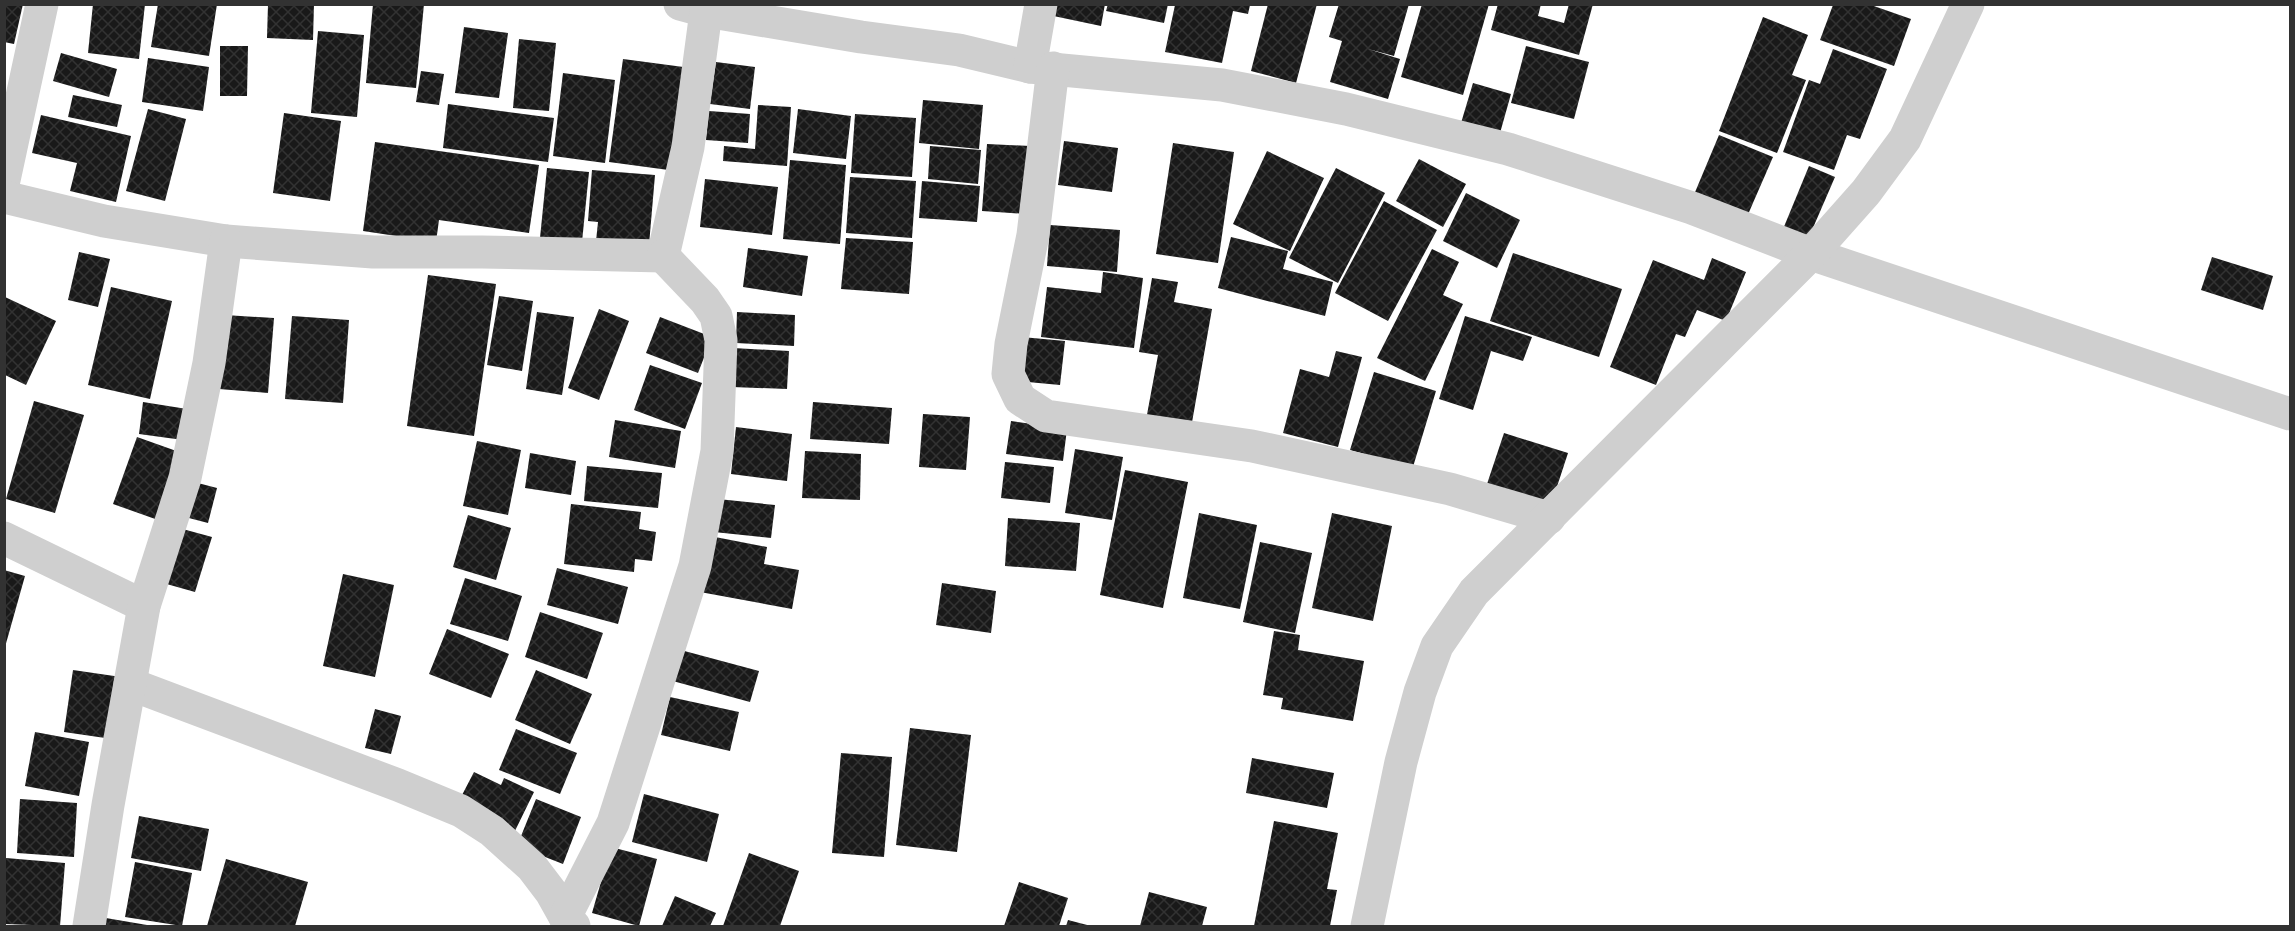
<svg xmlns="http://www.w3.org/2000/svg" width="2295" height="931" font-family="'Open Sans',sans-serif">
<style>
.building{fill:url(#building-cross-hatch)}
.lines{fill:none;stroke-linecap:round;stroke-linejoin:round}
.street{stroke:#cfcfcf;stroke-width:33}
</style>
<defs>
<pattern id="building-cross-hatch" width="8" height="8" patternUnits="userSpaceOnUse" patternTransform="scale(1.5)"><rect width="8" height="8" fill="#191919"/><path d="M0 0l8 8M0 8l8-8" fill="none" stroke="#323232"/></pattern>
</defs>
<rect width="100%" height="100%" fill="#fff"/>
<g class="building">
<polygon points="4,4 23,4 14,44 4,42"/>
<polygon points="93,4 145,4 139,59 88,53"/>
<polygon points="158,4 217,4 209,56 151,47"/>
<polygon points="268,4 314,4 313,40 267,38"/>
<polygon points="373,4 424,4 416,88 366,83"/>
<polygon points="1046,4 1105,4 1101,26 1044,14"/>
<polygon points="1108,4 1168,4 1164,23 1106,11"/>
<polygon points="1268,4 1317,4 1296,83 1251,71"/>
<polygon points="1339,4 1409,4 1394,56 1368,49 1400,59 1388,99 1330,82 1342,41 1329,37"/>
<polygon points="1422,4 1489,4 1463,95 1401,77"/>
<polygon points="1498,4 1541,4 1538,16 1564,23 1569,4 1593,4 1579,55 1491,30"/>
<polygon points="1175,5 1250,5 1248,14 1233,11 1222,63 1165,52"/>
<polygon points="1833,5 1871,5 1911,19 1894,66 1820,40"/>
<polygon points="1763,17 1808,35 1792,75 1806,80 1777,153 1719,131"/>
<polygon points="464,27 508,33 499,98 455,93"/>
<polygon points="318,31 364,35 357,117 311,113"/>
<polygon points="519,39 556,43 549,111 513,108"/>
<polygon points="220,46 248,46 247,96 220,96"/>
<polygon points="1526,46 1589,62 1574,119 1511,103"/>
<polygon points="1833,49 1887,69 1860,139 1847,135 1834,170 1783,152 1809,80 1820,84"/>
<polygon points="61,53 117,69 109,97 53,81"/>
<polygon points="148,58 209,67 203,111 142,102"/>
<polygon points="623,59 691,68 676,171 609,162"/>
<polygon points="716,62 755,67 750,109 710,104"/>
<polygon points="421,71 444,74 439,105 416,102"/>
<polygon points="563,73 615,80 605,163 553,156"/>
<polygon points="1473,83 1511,94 1500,133 1461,123"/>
<polygon points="73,95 122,105 117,127 68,117"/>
<polygon points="923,100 983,105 979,149 919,143"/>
<polygon points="448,104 554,118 548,162 443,148"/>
<polygon points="758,105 791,107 787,166 723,161 724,146 755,149"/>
<polygon points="148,109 186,119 165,201 126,191"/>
<polygon points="798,109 851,116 846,159 793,153"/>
<polygon points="709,111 750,114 748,143 706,140"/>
<polygon points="284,113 341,121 330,201 273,193"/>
<polygon points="855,114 916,118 912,177 851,173"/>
<polygon points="41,115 131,136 116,202 70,191 77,163 32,153"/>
<polygon points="1719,135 1773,157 1746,219 1693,197"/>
<polygon points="1064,141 1118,148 1112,192 1058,185"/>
<polygon points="375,142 539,165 529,233 439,220 436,242 363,231"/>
<polygon points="1173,143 1234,152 1218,263 1156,254"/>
<polygon points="987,144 1030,146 1026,214 982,211"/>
<polygon points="930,146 981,150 978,184 928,179"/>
<polygon points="1267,151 1324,178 1290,251 1233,224"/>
<polygon points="1419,159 1466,184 1443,227 1396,201"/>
<polygon points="790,160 846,165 840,244 783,239"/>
<polygon points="1809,166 1835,177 1806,244 1781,234"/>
<polygon points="547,168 589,172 582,242 540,238"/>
<polygon points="1336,168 1385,193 1338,283 1289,258"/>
<polygon points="592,170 655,175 649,245 596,241 598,222 588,221"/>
<polygon points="850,177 916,181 912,238 846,233"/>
<polygon points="705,179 778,187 772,235 700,227"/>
<polygon points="922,181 980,186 977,222 919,218"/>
<polygon points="1466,193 1520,220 1497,268 1443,241"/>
<polygon points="1384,201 1437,230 1388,321 1335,293"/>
<polygon points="1050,225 1120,230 1117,272 1047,266"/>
<polygon points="1231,237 1288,251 1283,269 1333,282 1325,316 1218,288"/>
<polygon points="846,238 913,242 909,294 841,289"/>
<polygon points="748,248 808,256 802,296 743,287"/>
<polygon points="1432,249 1459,262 1443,295 1463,304 1425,381 1377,358"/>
<polygon points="79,252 110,259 98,307 68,300"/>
<polygon points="1513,253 1622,289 1599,357 1490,321"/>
<polygon points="2212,257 2273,276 2263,310 2201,290"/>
<polygon points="1712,258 1746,272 1726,321 1697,310 1685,337 1676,334 1656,385 1610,367 1653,260 1704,280"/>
<polygon points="1103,272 1143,278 1134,348 1041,337 1047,287 1101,293"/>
<polygon points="428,275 496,284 474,436 407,426"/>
<polygon points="1152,278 1178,282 1174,302 1212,309 1191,428 1146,420 1158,355 1139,352"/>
<polygon points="111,287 172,301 150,399 88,385"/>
<polygon points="499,296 533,301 522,371 487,365"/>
<polygon points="5,297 56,321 26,385 5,375"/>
<polygon points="599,309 629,321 599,400 568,388"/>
<polygon points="537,312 574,317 562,395 526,389"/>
<polygon points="737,312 795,315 794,346 736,343"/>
<polygon points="225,315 274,318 268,393 219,389"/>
<polygon points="292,316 349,320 343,403 285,399"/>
<polygon points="1465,316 1532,337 1523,361 1491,351 1473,410 1439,399"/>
<polygon points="660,317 712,337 698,373 646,353"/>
<polygon points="1022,337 1065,341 1060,385 1017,381"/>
<polygon points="733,348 789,351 787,389 732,387"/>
<polygon points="1336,351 1362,357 1338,447 1283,433 1300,369 1329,377"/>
<polygon points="650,365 702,383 685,429 634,410"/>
<polygon points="1374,372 1436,391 1409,480 1368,455 1350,450"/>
<polygon points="34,401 84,415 55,513 6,499"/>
<polygon points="143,402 187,409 183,440 139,434"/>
<polygon points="813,402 892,408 889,444 810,439"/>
<polygon points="923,414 970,417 966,470 919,467"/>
<polygon points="615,420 681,431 675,468 609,457"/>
<polygon points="1011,421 1067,429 1063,461 1006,454"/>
<polygon points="736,427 792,434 787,481 731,474"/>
<polygon points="1504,433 1568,453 1551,505 1487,484"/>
<polygon points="137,437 182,453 158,520 113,504"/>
<polygon points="477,441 521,450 508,515 463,506"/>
<polygon points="1075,449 1123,457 1112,520 1065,513"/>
<polygon points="805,451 861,454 860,500 802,498"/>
<polygon points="530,453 576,461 571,495 525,488"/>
<polygon points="1005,462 1054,467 1050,503 1001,498"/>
<polygon points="587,466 662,473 658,508 584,501"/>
<polygon points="1125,470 1188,482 1163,608 1100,595"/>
<polygon points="194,482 217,488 208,523 185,517"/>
<polygon points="718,499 775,505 771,538 714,532"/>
<polygon points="571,504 641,512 639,529 656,532 652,561 635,559 634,572 564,564"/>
<polygon points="1199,513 1257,525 1240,609 1183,598"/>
<polygon points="1332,513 1392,526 1373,621 1312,608"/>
<polygon points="468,515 511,528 496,580 453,567"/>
<polygon points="1008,518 1080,523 1076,571 1005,566"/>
<polygon points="179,528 212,537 195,592 163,583"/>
<polygon points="710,536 767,547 764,564 799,570 792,609 700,592"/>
<polygon points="1260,542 1312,553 1295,633 1243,622"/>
<polygon points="557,568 628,587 618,624 547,605"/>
<polygon points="4,570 25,576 5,647 4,647"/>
<polygon points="343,574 394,585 375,677 323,666"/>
<polygon points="465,578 522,596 508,641 450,624"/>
<polygon points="942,583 996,591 991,633 936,625"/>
<polygon points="540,612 603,633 587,679 525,657"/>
<polygon points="447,629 509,654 491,698 429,674"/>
<polygon points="1274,631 1300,635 1298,650 1364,661 1353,721 1281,709 1283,698 1263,695"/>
<polygon points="677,649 759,671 750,702 669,680"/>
<polygon points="73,670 121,677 112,739 64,732"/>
<polygon points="536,670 592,694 570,744 515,720"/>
<polygon points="670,697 739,712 730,751 661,735"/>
<polygon points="375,709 401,716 391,754 365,748"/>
<polygon points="910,728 971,735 957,852 896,845"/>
<polygon points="516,729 577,753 560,794 499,770"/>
<polygon points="35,732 89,742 79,796 25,786"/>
<polygon points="841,753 892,757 884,857 832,853"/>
<polygon points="1252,758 1334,773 1327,808 1246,793"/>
<polygon points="474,772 501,785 504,778 534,792 512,837 461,797"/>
<polygon points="644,794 719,814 707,862 632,842"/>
<polygon points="20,799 77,803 74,857 17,853"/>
<polygon points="536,799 581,817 563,864 517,846"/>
<polygon points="139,816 209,829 201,871 131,858"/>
<polygon points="1274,821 1338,833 1327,889 1337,890 1330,926 1254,926"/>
<polygon points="611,847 657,859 639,926 592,913"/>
<polygon points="749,853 799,871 780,926 723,926"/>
<polygon points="6,858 65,863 60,926 4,924"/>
<polygon points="226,859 308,882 295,926 207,926"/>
<polygon points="135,862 192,873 182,926 125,917"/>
<polygon points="1019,882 1068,898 1059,926 1004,926"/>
<polygon points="1149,892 1207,907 1202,926 1140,926"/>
<polygon points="675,896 716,913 710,926 662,926"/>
<polygon points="100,917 147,925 147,926 98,926"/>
<polygon points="1068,920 1091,926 1066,926"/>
</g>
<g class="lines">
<g class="street">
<polyline points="680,4 706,11 861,37 959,50 1030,67 1222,85 1346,109 1508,149 1692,208 1811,254 2290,414"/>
<polyline points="1030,67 1041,4"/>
<polyline points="1053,68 1033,235 1011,344 1008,374 1020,399 1046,416 1252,446 1450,489 1549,518"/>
<polyline points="4,180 42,4"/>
<polyline points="4,197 104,221 226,241 373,252 482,252 663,256 688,147 707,4"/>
<polyline points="4,538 144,606"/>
<polyline points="130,684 398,785 461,811 492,831 532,867 551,892 565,917 574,926"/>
<polyline points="565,917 613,823 695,566 717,451 721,340 716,316 705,300 663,256"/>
<polyline points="89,926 108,805 144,606 185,478 209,363 226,241"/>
<polyline points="1367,926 1401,762 1420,692 1437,646 1474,592 1811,254 1866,192 1905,139 1968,4"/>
</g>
</g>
<rect width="2295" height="931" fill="none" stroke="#323232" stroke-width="12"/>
</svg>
